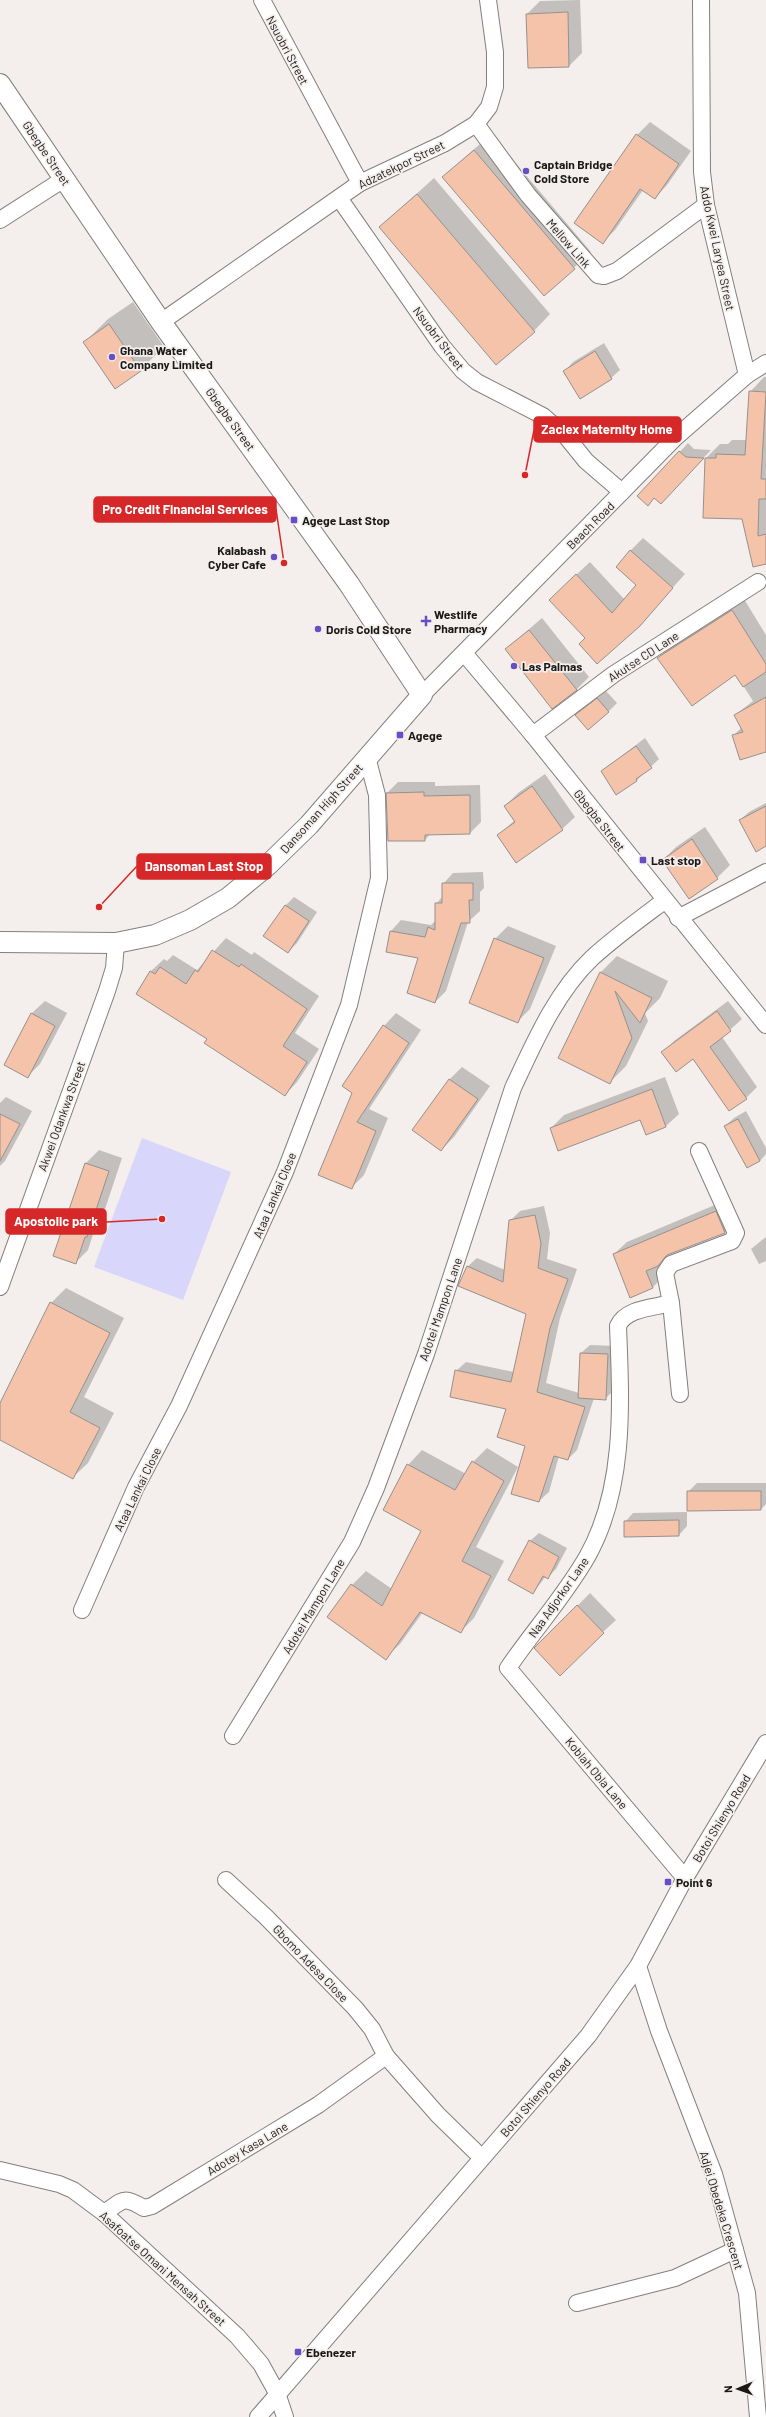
<svg xmlns="http://www.w3.org/2000/svg" width="766" height="2417" font-family="Barlow,sans-serif">
<style>
.green{fill:#d8d6fa}
.shadow{fill:#0003}
.building{fill:#f4c3a9;stroke:#96918e}
.lines{fill:none;stroke-linecap:round;stroke-linejoin:round}
.minor-casing{stroke:#847f7d;stroke-width:18}
.tertiary-casing{stroke:#847f7d;stroke-width:22}
.minor{stroke:#fff;stroke-width:16}
.tertiary{stroke:#fff;stroke-width:20}
.poi-dot{fill:#674ec7;stroke:#f4efec;stroke-width:1.5}
.labels{text-anchor:middle;dominant-baseline:central;stroke-width:3.5;stroke-linejoin:round;paint-order:stroke}
.street-label{font-size:12px;fill:#1a1817;stroke:#f4efec}
.poi-label{font-size:12px;font-weight:bold;fill:#1a1817;stroke:#f4efec;text-anchor:start}
.leader{fill:none;stroke:#d62828;stroke-width:1.5}
.callout-dot{fill:#d62828;stroke:#f4efec;stroke-width:1.5}
.callout{fill:#d62828;stroke:#d62828;stroke-width:1.5}
.callout-label{font-size:13px;text-anchor:middle;font-weight:bold;fill:#fff}
</style>
<rect width="100%" height="100%" fill="#f4efec"/>
<polygon class="green" points="142,1138 231,1172 183,1300 94,1267"/>
<g class="shadow">
<polygon points="580,0 582,53 569,66 527,14 540,1"/>
<polygon points="650,122 691,151 667,185 655,198 643,190 615,230 603,242 637,135"/>
<polygon points="491,134 591,252 544,295 443,177"/>
<polygon points="434,178 550,314 534,331 380,227"/>
<polygon points="133,302 164,347 140,370 85,342 108,319"/>
<polygon points="604,343 620,370 611,378 565,371 573,362"/>
<polygon points="764,377 766,377 766,563 743,518 706,458 720,444 728,444 732,440 747,440 750,392"/>
<polygon points="688,443 694,449 711,450 669,494 655,497 648,504 639,496"/>
<polygon points="643,538 685,574 639,625 586,638 563,587 590,562 625,600 638,585 630,551"/>
<polygon points="744,599 766,635 766,751 733,736 742,727 735,715 753,701 735,673 658,658 670,647"/>
<polygon points="542,618 589,677 576,690 506,649"/>
<polygon points="606,691 617,703 608,712 577,715"/>
<polygon points="645,738 659,759 637,780 616,793 602,771"/>
<polygon points="545,774 575,817 562,829 498,835 515,820 505,806 518,793"/>
<polygon points="398,782 435,782 435,786 480,785 481,822 470,833 430,834 425,840 387,793"/>
<polygon points="766,803 766,845 740,820 749,812"/>
<polygon points="705,827 730,865 717,878 663,860 676,847"/>
<polygon points="483,872 484,888 480,892 480,911 468,922 446,991 435,1002 419,957 391,931 401,920 431,925 436,920 436,904 443,896 443,884 453,873"/>
<polygon points="294,897 317,912 297,943 288,952 265,936 286,905"/>
<polygon points="508,926 556,946 530,1009 517,1022 495,939"/>
<polygon points="226,938 252,955 254,952 319,996 295,1033 319,1049 297,1082 285,1095 208,1039 137,993 151,971 164,959 167,961 173,955 197,970"/>
<polygon points="617,956 668,981 660,998 645,1013 648,1021 626,1066 610,1082 600,973"/>
<polygon points="45,1001 67,1013 40,1064 28,1076 5,1064 32,1013"/>
<polygon points="728,1001 742,1019 722,1037 757,1087 746,1098 693,1058 663,1052 674,1041"/>
<polygon points="396,1013 421,1030 369,1109 388,1118 364,1175 351,1188 319,1174 384,1026"/>
<polygon points="462,1067 490,1086 454,1137 441,1150 413,1130 450,1079"/>
<polygon points="665,1077 679,1114 666,1126 641,1119 551,1128 564,1115"/>
<polygon points="6,1097 32,1111 5,1161 0,1166 0,1103"/>
<polygon points="746,1111 766,1148 766,1154 760,1161 725,1126 734,1118"/>
<polygon points="99,1150 122,1158 100,1224 95,1228 88,1250 75,1263 55,1256 86,1163"/>
<polygon points="729,1199 738,1219 725,1232 669,1253 660,1262 665,1275 653,1287 614,1254 627,1242"/>
<polygon points="544,1206 550,1233 547,1259 577,1269 560,1318 546,1383 579,1393 581,1353 590,1345 616,1346 614,1390 605,1399 594,1398 577,1450 568,1459 559,1456 549,1492 539,1501 526,1446 507,1408 456,1371 466,1362 514,1372 527,1314 467,1267 477,1258 505,1270 510,1221 520,1211"/>
<polygon points="766,1237 766,1261 759,1264 751,1249"/>
<polygon points="66,1288 124,1318 84,1397 114,1413 88,1463 73,1477 0,1438 0,1403 51,1303"/>
<polygon points="487,1448 518,1467 476,1547 504,1561 474,1618 460,1632 423,1612 400,1644 385,1658 329,1616 352,1585 366,1571 392,1589 423,1531 384,1509 408,1465 422,1450 466,1474 473,1462"/>
<polygon points="697,1483 766,1483 766,1504 761,1509 688,1492"/>
<polygon points="687,1512 687,1526 679,1535 625,1522 633,1513"/>
<polygon points="539,1533 567,1548 556,1569 548,1577 546,1576 533,1593 530,1541"/>
<polygon points="590,1593 616,1620 603,1632 535,1649"/>
</g>
<g class="building">
<polygon points="568,12 569,67 528,68 526,14"/>
<polygon points="636,134 679,164 655,199 640,189 603,244 574,223"/>
<polygon points="474,150 575,269 544,296 442,177"/>
<polygon points="417,194 535,332 496,365 379,227"/>
<polygon points="109,324 141,371 115,389 83,342"/>
<polygon points="595,351 612,379 580,399 563,371"/>
<polygon points="749,391 766,392 761,479 766,479 766,499 759,499 758,536 766,534 766,564 753,567 742,519 703,518 705,458 716,458 716,454 745,455"/>
<polygon points="679,451 686,457 704,458 661,504 654,498 648,506 637,496"/>
<polygon points="630,550 673,588 640,626 597,664 579,644 585,638 549,600 576,574 612,613 636,585 616,567"/>
<polygon points="732,610 766,664 766,672 743,687 735,675 692,706 657,658"/>
<polygon points="529,630 577,690 552,709 505,649"/>
<polygon points="766,697 766,752 740,760 732,735 743,732 734,715"/>
<polygon points="597,698 609,712 588,730 575,715"/>
<polygon points="636,746 652,768 636,779 637,781 616,795 601,771"/>
<polygon points="532,786 563,830 516,863 497,835 515,822 504,806"/>
<polygon points="424,792 424,796 470,795 470,834 425,835 425,841 388,841 386,793"/>
<polygon points="766,806 766,846 756,852 739,820"/>
<polygon points="692,839 718,879 689,899 662,860"/>
<polygon points="442,883 473,883 473,900 469,900 470,923 461,923 435,1003 407,993 418,958 386,952 390,931 425,937 428,927 435,930 435,903 442,903"/>
<polygon points="285,905 309,921 288,953 263,936"/>
<polygon points="494,938 544,958 518,1023 469,1003"/>
<polygon points="212,950 239,967 241,964 307,1009 283,1046 307,1062 285,1096 204,1043 207,1039 136,994 150,971 155,974 160,967 186,984 195,970 198,972"/>
<polygon points="600,972 652,998 640,1023 615,991 632,1038 610,1084 558,1058"/>
<polygon points="717,1011 731,1031 710,1047 747,1099 729,1111 693,1059 676,1072 661,1052"/>
<polygon points="31,1013 55,1026 28,1078 4,1065"/>
<polygon points="383,1025 409,1043 357,1122 376,1131 352,1189 318,1175 352,1093 342,1086"/>
<polygon points="449,1079 478,1099 441,1151 412,1130"/>
<polygon points="652,1089 666,1127 646,1135 640,1120 558,1151 550,1128"/>
<polygon points="0,1114 20,1124 0,1161"/>
<polygon points="738,1119 760,1161 747,1168 724,1126"/>
<polygon points="85,1163 109,1171 87,1237 85,1237 76,1264 53,1256"/>
<polygon points="716,1211 725,1233 667,1255 658,1266 646,1271 653,1288 630,1298 613,1254"/>
<polygon points="535,1215 541,1243 538,1268 568,1279 550,1328 537,1392 585,1407 568,1460 554,1456 539,1502 511,1494 525,1446 497,1437 506,1409 450,1397 455,1370 511,1382 526,1314 458,1286 467,1266 503,1282 509,1220"/>
<polygon points="50,1302 110,1333 70,1412 100,1428 73,1479 0,1440 0,1403"/>
<polygon points="580,1353 608,1354 606,1400 578,1398"/>
<polygon points="472,1461 504,1481 462,1561 491,1576 461,1633 420,1612 386,1660 327,1617 351,1584 382,1606 421,1531 383,1510 407,1464 455,1490"/>
<polygon points="687,1491 761,1491 761,1510 687,1511"/>
<polygon points="679,1520 679,1536 624,1537 624,1521"/>
<polygon points="529,1540 559,1557 548,1579 543,1576 533,1594 508,1580"/>
<polygon points="577,1605 604,1633 560,1676 534,1648"/>
</g>
<g class="lines">
<defs>
<g id="minor">
<polyline points="262,0 360,183"/>
<polyline points="701,0 702,172 706,205 747,375"/>
<polyline points="476,124 528,195 598,275 604,276 617,271 706,205"/>
<polyline points="339,198 442,346 463,371 477,382 543,416 565,435 586,461 622,492"/>
<polyline points="0,220 64,179"/>
<polyline points="161,322 360,183 445,143 476,124 489,107 495,87 495,52 488,0"/>
<polyline points="464,653 533,735 766,1025"/>
<polyline points="422,695 675,438 747,375 766,363"/>
<polyline points="533,735 614,674 758,582"/>
<polyline points="678,918 766,872"/>
<polyline points="0,1287 107,991 114,968 116,943"/>
<polyline points="671,1303 680,1394"/>
<polyline points="82,1610 136,1487 179,1406 285,1172 349,1005 379,878 377,795 367,757"/>
<path d="M233 1736 352 1542 376 1488 426 1354 513 1088C534 1043 556 992 592 958 615 937 640 919 664 901"/>
<path d="M685 1878 508 1668C533 1631 564 1597 587 1557 626 1488 621 1403 618 1326 626 1308 653 1308 671 1303L665 1273 671 1264 732 1241 736 1233 699 1151"/>
<polyline points="226,1880 266,1917 355,2008 372,2029 386,2056 438,2115 482,2158"/>
<polyline points="638,1966 659,2031 714,2174 747,2293 758,2417"/>
<polyline points="0,2170 59,2184 73,2190 104,2213 237,2336 261,2364 277,2393 285,2417"/>
<path d="M104 2213C124 2200 122 2195 144 2208L152 2206 318 2105 386 2056"/>
<polyline points="577,2303 675,2278 735,2250"/>
<polyline points="258,2417 588,2036 638,1966 685,1878 766,1743"/>
</g>
<polyline id="tertiary" points="0,84 161,322 349,584 422,695 309,825 268,865 228,898 190,920 155,935 116,943 0,942"/>
</defs>
<use href="#minor" class="minor-casing"/>
<use href="#tertiary" class="tertiary-casing"/>
<use href="#minor" class="minor"/>
<use href="#tertiary" class="tertiary"/>
</g>
<g class="poi-dot">
<circle cx="526" cy="171" r="4"/>
<circle cx="112" cy="357" r="4"/>
<rect x="290" y="516" width="8" height="8" rx="2"/>
<circle cx="274" cy="557" r="4"/>
<path d="M424 615h4v4h4v4h-4v4h-4v-4h-4v-4h4z"/>
<circle cx="318" cy="629" r="4"/>
<circle cx="514" cy="666" r="4"/>
<rect x="396" y="731" width="8" height="8" rx="2"/>
<rect x="639" y="856" width="8" height="8" rx="2"/>
<rect x="664" y="1878" width="8" height="8" rx="2"/>
<rect x="294" y="2348" width="8" height="8" rx="2"/>
</g>
<g class="labels">
<g class="street-label">
<text transform="translate(288 50) rotate(62)">Nsuobri Street</text>
<text transform="translate(47 153) rotate(56)">Gbegbe Street</text>
<text transform="translate(401 164) rotate(-26)">Adzatekpor Street</text>
<text transform="translate(569 243) rotate(49)">Mellow Link</text>
<text transform="translate(718 248) rotate(78)">Addo Kwei Laryea Street</text>
<text transform="translate(439 338) rotate(53)">Nsuobri Street</text>
<text transform="translate(231 419) rotate(54)">Gbegbe Street</text>
<text transform="translate(590 525) rotate(-45)">Beach Road</text>
<text transform="translate(643 656) rotate(-33)">Akutse CD Lane</text>
<text transform="translate(321 808) rotate(-48)">Dansoman High Street</text>
<text transform="translate(600 820) rotate(52)">Gbegbe Street</text>
<text transform="translate(61 1116) rotate(-70)">Akwei Odankwa Street</text>
<text transform="translate(274 1195) rotate(-67)">Ataa Lankai Close</text>
<text transform="translate(440 1309) rotate(-71)">Adotei Mampon Lane</text>
<text transform="translate(137 1489) rotate(-64)">Ataa Lankai Close</text>
<text transform="translate(558 1597) rotate(-55)">Naa Adjorkor Lane</text>
<text transform="translate(313 1606) rotate(-59)">Adotei Mampon Lane</text>
<text transform="translate(597 1773) rotate(50)">Koblah Obla Lane</text>
<text transform="translate(721 1818) rotate(-59)">Botoi Shienyo Road</text>
<text transform="translate(311 1963) rotate(46)">Gbomo Adesa Close</text>
<text transform="translate(535 2097) rotate(-49)">Botoi Shienyo Road</text>
<text transform="translate(247 2148) rotate(-31)">Adotey Kasa Lane</text>
<text transform="translate(722 2210) rotate(73)">Adjei Obedeka Crescent</text>
<text transform="translate(163 2268) rotate(42)">Asafoatse Omani Mensah Street</text>
</g>
<g class="poi-label">
<text x="534" y="164">Captain Bridge<tspan x="534" dy="14">Cold Store</tspan></text>
<text x="120" y="350">Ghana Water<tspan x="120" dy="14">Company Limited</tspan></text>
<text x="302" y="520">Agege Last Stop</text>
<text x="266" y="550" text-anchor="end">Kalabash<tspan x="266" dy="14">Cyber Cafe</tspan></text>
<text x="434" y="614">Westlife<tspan x="434" dy="14">Pharmacy</tspan></text>
<text x="326" y="629">Doris Cold Store</text>
<text x="522" y="666">Las Palmas</text>
<text x="408" y="735">Agege</text>
<text x="651" y="860">Last stop</text>
<text x="676" y="1882">Point 6</text>
<text x="306" y="2352">Ebenezer</text>
</g>
</g>
<path class="leader" d="M525 475L534 430M284 563L276 509M99 907L137 866M162 1219L106 1222"/>
<g class="callout-dot">
<circle cx="525" cy="475" r="4"/>
<circle cx="284" cy="563" r="4"/>
<circle cx="99" cy="907" r="4"/>
<circle cx="162" cy="1219" r="4"/>
</g>
<g class="callout">
<rect x="534" y="417" width="147" height="25" rx="4"/>
<rect x="94" y="497" width="182" height="25" rx="4"/>
<rect x="137" y="854" width="134" height="25" rx="4"/>
<rect x="6" y="1209" width="100" height="25" rx="4"/>
</g>
<g class="callout-label">
<text x="607" y="434">Zaclex Maternity Home</text>
<text x="185" y="514">Pro Credit Financial Services</text>
<text x="204" y="871">Dansoman Last Stop</text>
<text x="56" y="1226">Apostolic park</text>
</g>
<g transform="translate(738 2389) rotate(268)" stroke="#f4efec" stroke-width="3" paint-order="stroke">
<path d="M0-3L7 15L0 10L-7 15Z" fill="#1a1817"/>
<text y="-6" font-size="11" font-weight="bold" text-anchor="middle" fill="#1a1817">N</text>
</g>
</svg>
